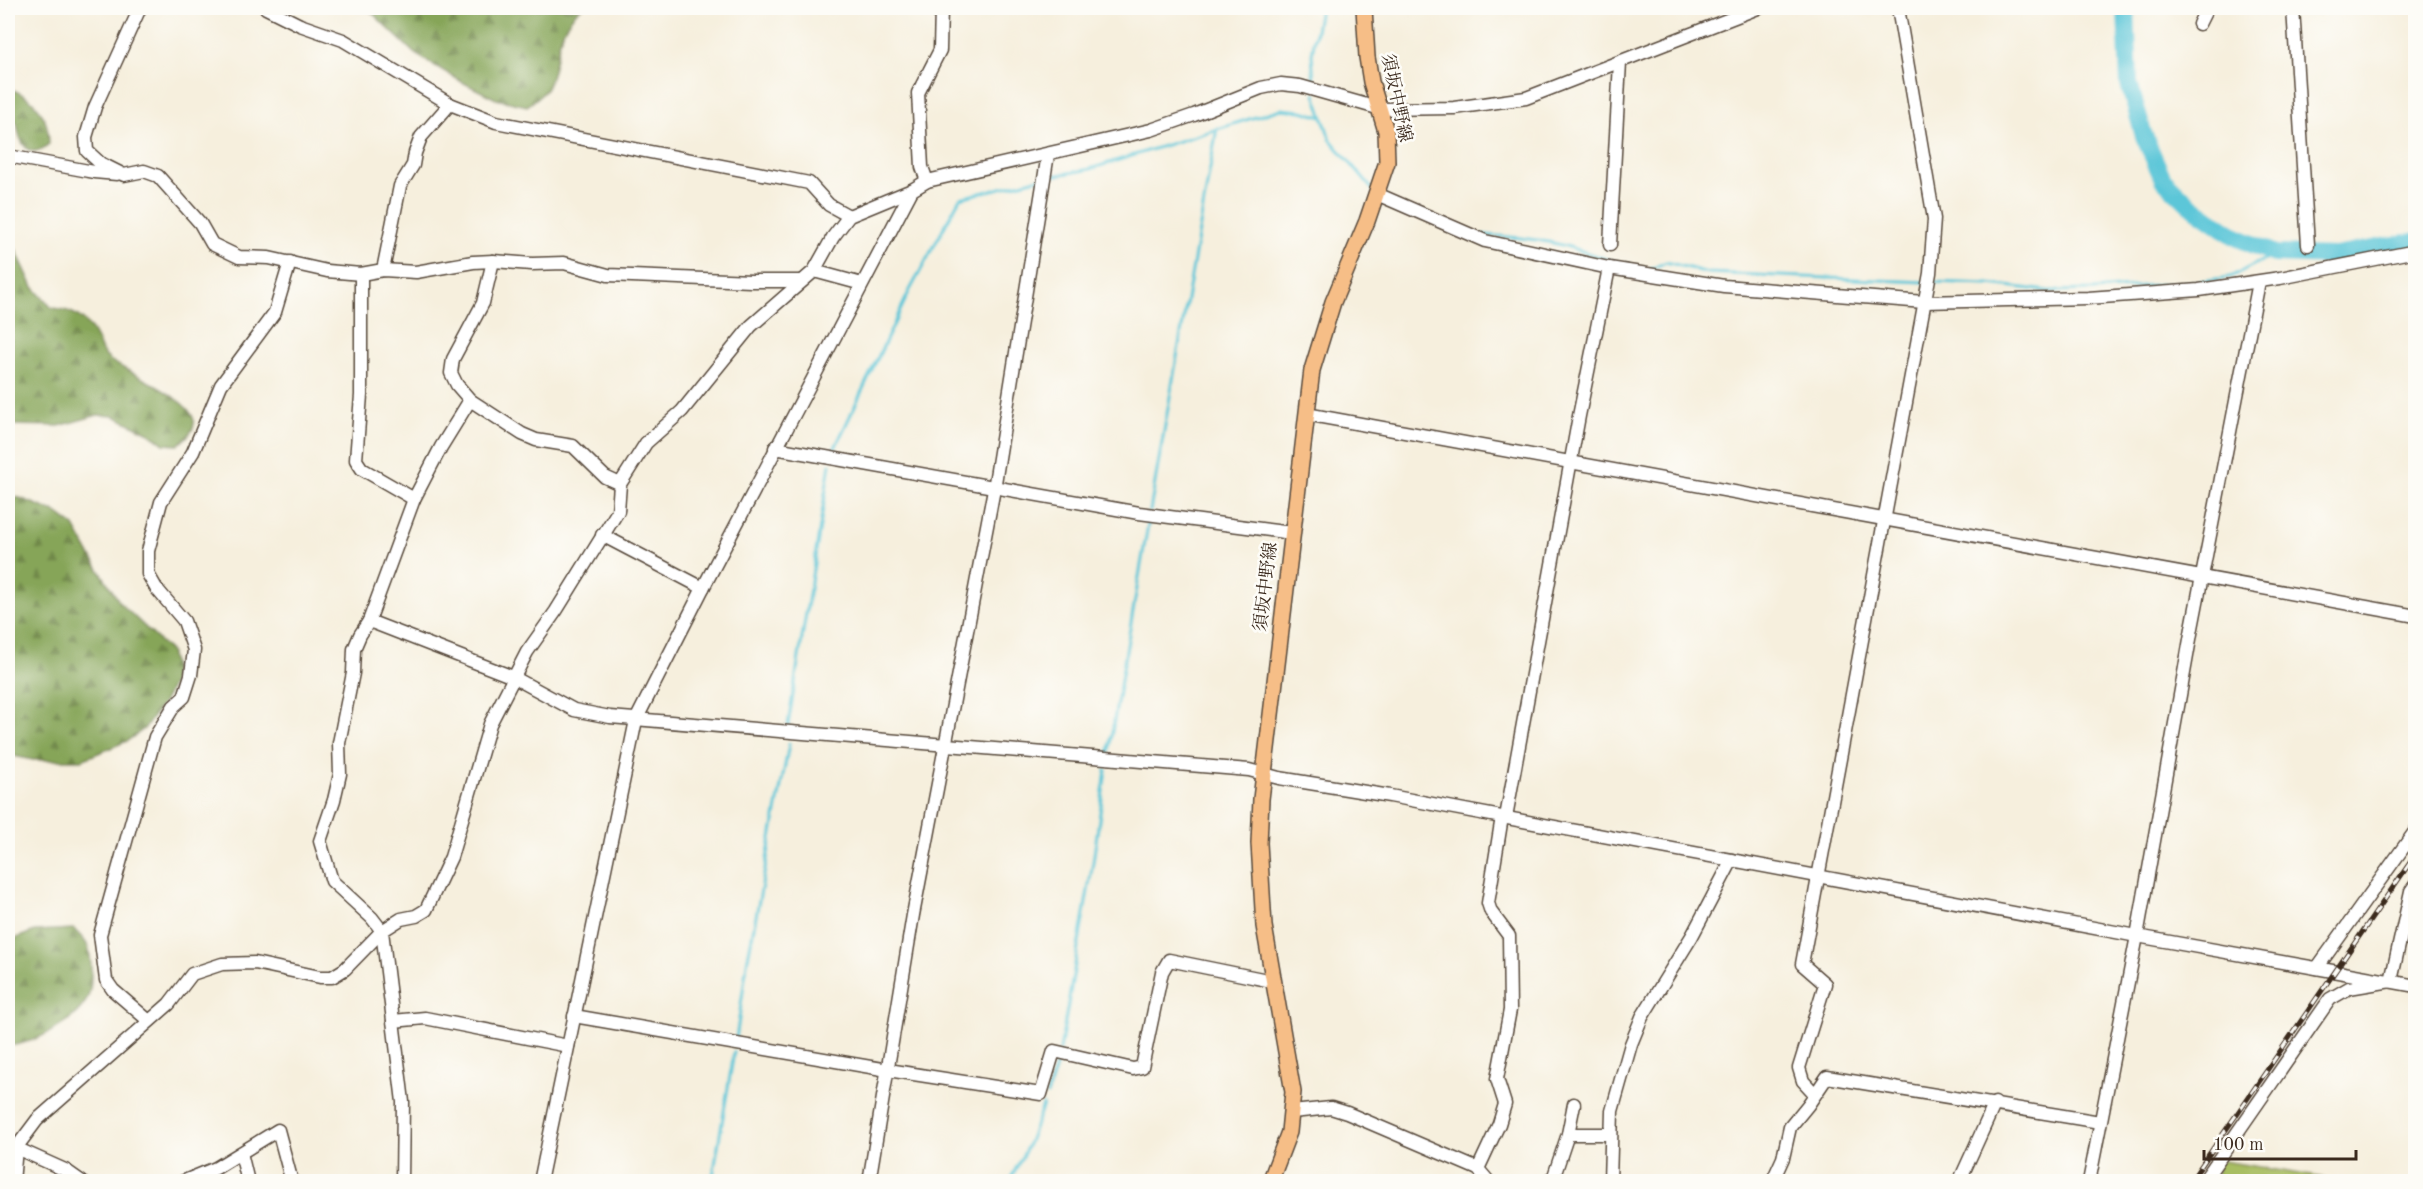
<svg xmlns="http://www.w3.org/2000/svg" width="2423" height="1189" font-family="'Old Standard TT','Noto Serif JP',serif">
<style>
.green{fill:#a8be62;stroke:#727440;stroke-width:1.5}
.forest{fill:url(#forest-firs);stroke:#60683b;stroke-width:1.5}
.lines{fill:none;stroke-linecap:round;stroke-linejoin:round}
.stream{stroke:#5cc6d8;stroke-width:3}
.river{stroke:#5cc6d8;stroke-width:18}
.minor-casing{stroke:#57483b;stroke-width:15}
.major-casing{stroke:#57483b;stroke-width:18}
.minor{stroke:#fff;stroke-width:12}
.major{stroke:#f6be87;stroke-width:15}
.rail-casing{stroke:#3b2a1e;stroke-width:5}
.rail{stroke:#fdfcf7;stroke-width:3;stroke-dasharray:9;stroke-linecap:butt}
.labels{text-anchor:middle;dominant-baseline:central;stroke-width:5;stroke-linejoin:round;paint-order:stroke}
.street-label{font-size:18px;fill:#3b2a1e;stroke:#fdfcf7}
</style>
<defs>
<pattern id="forest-firs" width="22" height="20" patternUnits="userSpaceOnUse" patternTransform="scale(1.5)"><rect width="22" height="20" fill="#86a558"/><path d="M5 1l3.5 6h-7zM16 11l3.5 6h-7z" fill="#6f8748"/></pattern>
</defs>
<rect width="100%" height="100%" fill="#fdfcf7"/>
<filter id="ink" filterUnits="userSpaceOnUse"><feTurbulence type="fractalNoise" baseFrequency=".0167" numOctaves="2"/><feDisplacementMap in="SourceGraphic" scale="12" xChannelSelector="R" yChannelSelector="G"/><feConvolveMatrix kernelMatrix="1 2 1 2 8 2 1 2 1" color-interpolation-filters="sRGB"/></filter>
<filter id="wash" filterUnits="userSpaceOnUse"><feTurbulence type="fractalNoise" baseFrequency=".008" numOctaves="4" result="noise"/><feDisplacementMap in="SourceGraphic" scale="24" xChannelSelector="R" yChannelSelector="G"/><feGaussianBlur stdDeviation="1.35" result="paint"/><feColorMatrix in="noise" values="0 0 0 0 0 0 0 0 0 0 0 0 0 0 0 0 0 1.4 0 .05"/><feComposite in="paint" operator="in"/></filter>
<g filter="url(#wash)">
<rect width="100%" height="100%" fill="#f6efdd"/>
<polygon class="green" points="2218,1160 2342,1181 2215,1182"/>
<g class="forest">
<path d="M367 8H581C554 30 560 58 548 86 545 94 533 101 527 106L496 99 462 82 415 54Z"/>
<path d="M8 88C35 97 49 115 49 144 28 162 19 142 17 123L8 118Z"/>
<path d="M8 194 9 235 33 287 52 308C72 309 87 319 96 337 101 346 101 354 110 360 127 372 195 400 194 423 194 432 184 439 178 445L164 444 149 433 114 416 98 415 59 426 8 425Z"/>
<polygon points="8,496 20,498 55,512 74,526 90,555 120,603 170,651 174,668 173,683 162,705 144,729 127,741 82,760 33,760 8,755"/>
<path d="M74 929C78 934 86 940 88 947 92 959 93 991 86 1001 72 1024 33 1044 8 1046V941L35 931Z"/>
</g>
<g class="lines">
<g class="stream">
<polyline points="1314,85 1312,54 1320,8"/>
<polyline points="1315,94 1330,139 1372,189"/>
<polyline points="1047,177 1090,169 1281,109 1302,111 1322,117"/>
<path d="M1484 235C1512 237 1541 239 1569 247 1590 253 1610 262 1632 266"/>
<polyline points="1651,269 1666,262 1708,273 1926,282"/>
<polyline points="1932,282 1989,284 2049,291 2094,290 2194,282 2230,277 2275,254"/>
<polyline points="833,452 909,292 960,198 1041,178"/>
<polyline points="1150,511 1217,128"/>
<polyline points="788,725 830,464"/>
<polyline points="1108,755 1149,519"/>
<polyline points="736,1039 747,963 789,744"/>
<polyline points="1060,1050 1093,862 1106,770"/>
<polyline points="1047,1095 1059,1057"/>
<polyline points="712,1182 734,1052"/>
<polyline points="1009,1182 1027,1147 1043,1105"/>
</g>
<polyline class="river" points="2126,8 2129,84 2144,136 2163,179 2189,204 2236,237 2275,254 2335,256 2416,241"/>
</g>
</g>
<g filter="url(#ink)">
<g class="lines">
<defs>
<g id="minor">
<polyline points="140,8 95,107 86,137 87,151 100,163 124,175 144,171 158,176 200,223 212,244 239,257 269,258 327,271 361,274 383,270 416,272 473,262 493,261 532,264 564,263 608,275 751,281 802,281"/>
<polyline points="266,8 300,25 343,40 450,104 496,122 809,183 829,205 849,216"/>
<polyline points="2293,8 2308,245"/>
<polyline points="2199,24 2207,8"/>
<polyline points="8,156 94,172 117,174"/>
<polyline points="927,181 922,167 918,93 940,50 941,8"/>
<polyline points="1377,194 1485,241 1609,268 1724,286 1924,302 2088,298 2199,290 2280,278 2416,251"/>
<polyline points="1610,245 1620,62"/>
<polyline points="493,261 483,303 453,359 451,373 457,385 470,400 522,434 536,440 573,446 605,477 620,484"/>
<polyline points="383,270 400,186 413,165 415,153 421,137 450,104"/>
<polyline points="814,271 862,284"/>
<polyline points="361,274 361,395 356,460 362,469 414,499"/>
<polyline points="1306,414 2416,616"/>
<polyline points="775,448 1139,513 1292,533"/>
<polyline points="602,535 703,588"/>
<polyline points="369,621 513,677 574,710 610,717 1249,770 1279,778 1390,796 2137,936 2416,986"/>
<polyline points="1506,817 1579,416 1609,268"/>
<polyline points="2317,968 2416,830"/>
<polyline points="574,1016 888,1070 1041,1094 1054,1051 1133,1069 1142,1067 1162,972 1169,960 1272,981"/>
<polyline points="149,1021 113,990 106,980 100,935 155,737 174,706 184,697 191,675 194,650 184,621 156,588 148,574 148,551 161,502 193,452 221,385 275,312 290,262"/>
<polyline points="393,1021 425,1018 568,1046"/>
<polyline points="1815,1094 1803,1081 1799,1068 1825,984 1802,964 1930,273 1934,219 1898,8"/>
<polyline points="1292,1112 1331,1108 1347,1113 1478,1169 1499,1124 1505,1104 1497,1079 1510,1010 1509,936 1491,912 1488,903 1502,817"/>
<polyline points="1568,1134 1610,1134"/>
<polyline points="8,1148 16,1148 65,1170 82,1182"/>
<polyline points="241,1153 248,1182"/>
<polyline points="1478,1169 1489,1182"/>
<polyline points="13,1182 16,1148 37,1120 169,1004 192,974 222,964 255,963 320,977 332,977 345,969 382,931 401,919 416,916 426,910 451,857 490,724 527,652 556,611 618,511 620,484 646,443 682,411 751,326 814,271 833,237 849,216 912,190"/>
<polyline points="182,1182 216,1168 278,1130 292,1182"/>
<polyline points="402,1182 403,1102 382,931 372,918 332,881 320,841 334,800 340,774 339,743 353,673 354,649 360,635 369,621 414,499 441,447 470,400"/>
<polyline points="540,1182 636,720 703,588 912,190 927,181 1151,130 1194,115 1261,88 1281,84 1300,86 1381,109 1454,108 1526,98 1758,8"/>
<polyline points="869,1182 913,915 994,489 1048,154"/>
<polyline points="1552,1182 1568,1134 1574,1104"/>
<polyline points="1610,1182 1612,1111 1631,1044 1642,1017 1692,936 1732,860"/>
<polyline points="1772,1182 1783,1158 1790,1127 1808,1105 1827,1077 2100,1122"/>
<polyline points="1959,1182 1995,1103"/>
<polyline points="2089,1182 2137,936 2192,628 2259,282"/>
<polyline points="2203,1182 2330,999 2349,988 2391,981 2411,891 2416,884"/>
</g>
<polyline id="major" points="1270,1182 1289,1132 1293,1092 1264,926 1259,843 1261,799 1312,370 1333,302 1367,221 1387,162 1386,131 1371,82 1367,57 1364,8"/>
</defs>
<use href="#minor" class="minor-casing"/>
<use href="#major" class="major-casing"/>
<use href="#minor" class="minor"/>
<use href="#major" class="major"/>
<defs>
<polyline id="rail" points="2190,1182 2416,854"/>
</defs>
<use href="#rail" class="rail-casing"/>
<use href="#rail" class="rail"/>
</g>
</g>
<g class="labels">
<g class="street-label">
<text transform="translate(1396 98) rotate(78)">須坂中野線</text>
<text transform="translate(1266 587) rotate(-83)">須坂中野線</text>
</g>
</g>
<rect width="2423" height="1189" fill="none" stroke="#fdfcf7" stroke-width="30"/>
<path d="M2204 1150v9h152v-9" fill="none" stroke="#3b2a1e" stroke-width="3"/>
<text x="2213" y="1150" font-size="18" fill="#3b2a1e" stroke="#fdfcf7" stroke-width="4.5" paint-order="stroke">100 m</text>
</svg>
